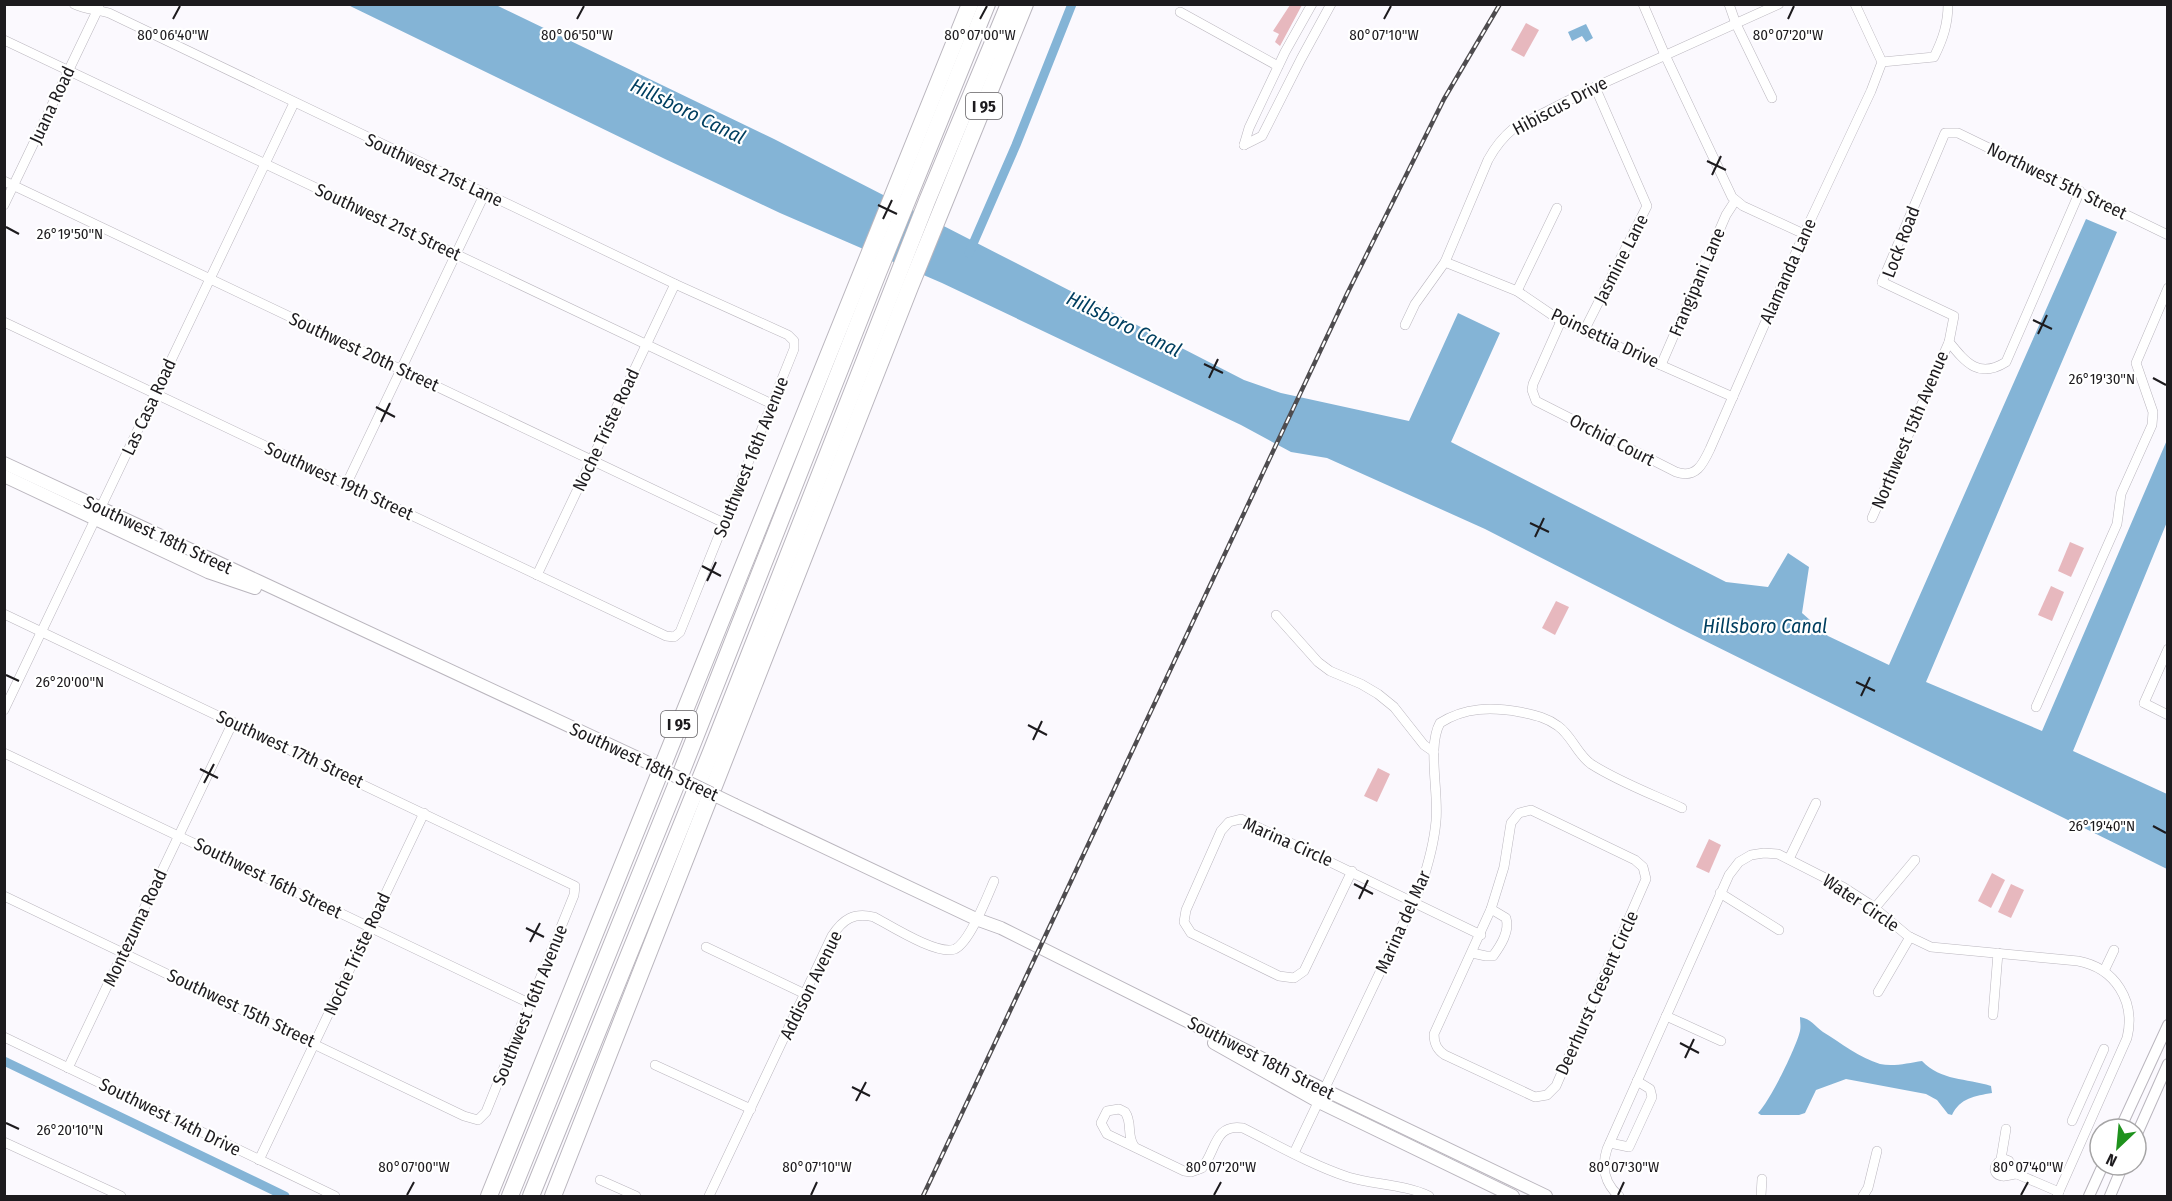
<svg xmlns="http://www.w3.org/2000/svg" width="2172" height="1201" font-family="'Fira Sans Condensed',sans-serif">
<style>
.green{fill:#e7b8be}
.water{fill:#84b4d6}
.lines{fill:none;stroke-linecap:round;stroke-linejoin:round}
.canal{stroke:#84b4d6;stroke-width:9}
.minor-casing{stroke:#bab6be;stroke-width:10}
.tertiary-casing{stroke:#bab6be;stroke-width:12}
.secondary-casing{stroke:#bab6be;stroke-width:14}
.motorway-casing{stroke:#bab6be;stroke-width:18}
.minor{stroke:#fff;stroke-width:9}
.tertiary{stroke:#fff;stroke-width:10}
.secondary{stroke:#fff;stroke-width:12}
.motorway{stroke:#fff;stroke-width:16}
.rail-casing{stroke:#4e4c4f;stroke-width:4.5}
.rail{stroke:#fff;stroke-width:2;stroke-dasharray:7;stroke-linecap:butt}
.secondary-bridge-casing{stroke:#bab6be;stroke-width:14;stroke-linecap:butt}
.secondary-bridge{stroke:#fff;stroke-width:12}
.ticks{fill:none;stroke:#1d1b1e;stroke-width:2}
.labels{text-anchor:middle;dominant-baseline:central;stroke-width:4.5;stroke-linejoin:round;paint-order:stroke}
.shield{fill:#fff;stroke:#615f62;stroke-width:1.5}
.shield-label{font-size:16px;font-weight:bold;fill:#1d1b1e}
.street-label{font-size:18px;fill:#1d1b1e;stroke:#fff}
.water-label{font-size:20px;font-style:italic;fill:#003f60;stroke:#fff}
.ticks-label{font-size:15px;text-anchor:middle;fill:#1d1b1e;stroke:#fff;stroke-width:4.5;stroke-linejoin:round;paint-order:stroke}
</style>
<rect width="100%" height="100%" fill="#fbf9fe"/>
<g class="green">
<polygon points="1290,5 1302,5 1280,46 1275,42 1279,34 1273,31"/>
<polygon points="1526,23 1539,30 1524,57 1511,50"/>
<polygon points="2070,542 2084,548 2071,577 2058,571"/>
<polygon points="2051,586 2064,592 2052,621 2038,615"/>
<polygon points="1556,601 1569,607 1555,635 1542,628"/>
<polygon points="1378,768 1390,774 1377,802 1364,796"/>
<polygon points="1709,839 1721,845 1709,873 1696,867"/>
<polygon points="1992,873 2005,880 1991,908 1978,901"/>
<polygon points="2011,884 2024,890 2011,918 1998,912"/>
</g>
<g class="water">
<polygon points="348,5 496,5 774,139 1244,380 1281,393 1409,421 1458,313 1500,333 1451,442 1726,582 1768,587 1788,553 1809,567 1802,613 1828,636 1889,665 2086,219 2117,232 1926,682 2042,731 2167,440 2167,522 2073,751 2167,794 2167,869 1681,629 1485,529 1327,458 1291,452 1241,425 942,283 780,213 665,159"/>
<polygon points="1586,24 1593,38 1586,42 1582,36 1572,41 1568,32"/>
<path d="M1800 1017C1811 1019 1815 1026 1823 1032 1841 1043 1860 1058 1880 1064 1893 1067 1909 1063 1922 1061 1941 1081 1966 1078 1991 1086L1992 1093C1975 1096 1960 1098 1952 1115L1948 1114 1937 1100 1926 1094 1846 1079 1816 1090 1805 1113 1799 1115H1761L1758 1113C1770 1101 1796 1048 1800 1031 1801 1026 1800 1022 1800 1017Z"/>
</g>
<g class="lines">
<g class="canal">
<polyline points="969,253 1016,145 1072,4"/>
<polyline points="4,1061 285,1196"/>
</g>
<defs>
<g id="minor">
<polyline points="1643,4 1665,55 1732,197 1743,206 1804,234"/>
<polyline points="1729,4 1736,24 1772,98"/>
<polyline points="1180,12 1278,66"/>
<polyline points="4,40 772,404"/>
<path d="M1882 62 1934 57C1943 39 1948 24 1948 4"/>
<polyline points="1244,145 1262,136 1301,59 1331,4"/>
<polyline points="1244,145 1249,128 1285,52 1312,4"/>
<polyline points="4,181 724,523"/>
<path d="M2080 191 2006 362C1979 379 1966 363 1949 342L1954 316 1882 282 1945 133H1958L2168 235"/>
<polyline points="4,205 99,7"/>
<polyline points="1445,262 1517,291 1561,321 1733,397"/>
<polyline points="1517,291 1557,208"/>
<path d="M1561 321 1533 384 1532 390 1536 401 1676 472C1696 479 1703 464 1710 449L1804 234 1871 91 1882 62 1855 4"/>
<path d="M4 322 666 636 674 637 680 632 794 349V341L788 335 675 284 109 13C96 9 86 10 74 4"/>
<path d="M1405 325 1415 304 1445 262 1488 160C1495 147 1503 137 1514 128L1595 87 1779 4"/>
<polyline points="1584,331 1647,206 1595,87"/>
<polyline points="1661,365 1726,215 1735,201"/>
<polyline points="346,485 485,193"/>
<polyline points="1872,518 1949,342"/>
<polyline points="537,575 675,284"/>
<polyline points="4,614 575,886 574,895 486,1112 478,1120 464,1116 4,896"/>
<polyline points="1276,615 1318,662 1330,671 1361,684 1378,694 1394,707 1424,745 1434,752"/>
<polyline points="2168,649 2144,703 2168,715"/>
<polyline points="2036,707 2117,524 2121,494 2152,425 2153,412 2136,363 2168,288"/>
<polyline points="4,710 294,103"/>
<polyline points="4,753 531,1004"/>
<path d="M1531 810 1635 860 1643 867 1646 879 1556 1086 1547 1095 1535 1097 1445 1055C1437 1050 1434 1044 1434 1034L1491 909 1504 867 1511 823 1519 813Z"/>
<polyline points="1789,859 1816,803"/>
<polyline points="1352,871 1304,971 1294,978 1279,976 1191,933 1184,922 1186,910 1221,831 1229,822 1241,819 1481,935"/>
<polyline points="1720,893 1779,930"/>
<polyline points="1874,909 1915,860"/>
<polyline points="706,947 805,994"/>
<path d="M1472 953 1486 956H1493C1501 945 1510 931 1506 918L1491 909"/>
<polyline points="2104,971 2114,950"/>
<polyline points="1878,992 1910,937"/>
<polyline points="1993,1015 1998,953"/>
<polyline points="1666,1016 1721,1041"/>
<polyline points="4,1037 335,1196"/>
<polyline points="655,1065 751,1109"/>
<polyline points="68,1068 233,722"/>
<polyline points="2072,1121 2104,1049"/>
<polyline points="4,1142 121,1196"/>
<polyline points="1610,1143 1629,1147 1652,1097 1650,1089 1637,1081"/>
<path d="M1134 1146C1126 1135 1133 1123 1125 1112L1119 1109 1107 1111 1101 1123 1107 1134 1184 1171 1191 1172 1202 1168C1216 1152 1214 1123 1243 1128 1277 1145 1312 1165 1348 1177 1375 1185 1403 1184 1429 1196"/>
<path d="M1294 1153 1421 886C1428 865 1434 844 1436 821 1439 793 1427 746 1440 723 1465 707 1492 707 1520 712 1534 715 1546 717 1558 726 1572 736 1577 754 1591 764 1619 782 1652 794 1682 808"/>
<polyline points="2001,1159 2006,1129"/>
<path d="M2004 1159 2009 1161 2017 1174C2012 1174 2006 1177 2002 1176 1990 1174 1995 1161 2004 1159Z"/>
<polyline points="259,1160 424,813"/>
<polyline points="2017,1174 2059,1192"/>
<polyline points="600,1180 636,1196"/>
<path d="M709 1196 832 936C843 919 854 912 874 917 891 926 938 956 955 949 970 942 987 897 994 881"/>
<path d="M1619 1196C1605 1184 1601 1167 1607 1149L1729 875 1739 862 1751 855 1764 853 1778 854 1843 887 1871 905 1908 936 1931 947 2078 961C2115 968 2136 1001 2127 1038L2057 1196"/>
<polyline points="1761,1196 1762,1179"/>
<polyline points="1863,1196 1868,1188 1877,1151"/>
</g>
<g id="tertiary">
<polyline points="2120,1129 2168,1025"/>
<polyline points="2136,1136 2168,1064"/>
<polyline points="2089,1196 2103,1165"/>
<polyline points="2110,1196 2123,1165"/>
</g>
<g id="secondary">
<path d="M4 463C216 562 428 659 640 759"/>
<polyline points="4,476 208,572 255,588"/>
<polyline points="735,805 976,919 1001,928 1325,1090 1546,1196"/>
<polyline points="1214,1043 1319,1102 1513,1196"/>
</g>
<g id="motorway">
<polyline points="489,1196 970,4"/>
<polyline points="510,1196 683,768 878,273 987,4"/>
<polyline points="531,1196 711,752 927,201 1009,4"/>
<polyline points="553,1196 910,287 1025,4"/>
</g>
</defs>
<use href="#minor" class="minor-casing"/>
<use href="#tertiary" class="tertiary-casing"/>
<use href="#secondary" class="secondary-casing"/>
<use href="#motorway" class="motorway-casing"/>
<use href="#minor" class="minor"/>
<use href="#tertiary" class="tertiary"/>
<use href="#secondary" class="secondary"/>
<use href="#motorway" class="motorway"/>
<defs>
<polyline id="rail" points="923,1196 1347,294 1444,99 1500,4"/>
</defs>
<use href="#rail" class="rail-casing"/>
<use href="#rail" class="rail"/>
<defs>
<polyline id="secondary-bridge" points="640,759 735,805"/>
</defs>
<use href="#secondary-bridge" class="secondary-bridge-casing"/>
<use href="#secondary-bridge" class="secondary-bridge"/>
</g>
<path class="ticks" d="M173 19 180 6M577 19 584 6M980 19 987 6M1384 19 1391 6M1788 19 1794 6M1707 161 1726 170M1712 175 1721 156M878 205 897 214M883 219 892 200M6 227 19 234M2033 320 2052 329M2038 334 2047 315M1204 364 1223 373M1209 378 1218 359M2153 378 2166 385M376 407 395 417M381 422 390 403M1530 523 1549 532M1535 537 1544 518M702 566 721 576M707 581 716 562M6 675 19 681M1856 682 1875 691M1861 696 1870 677M1028 725 1047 735M1033 740 1042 721M200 769 218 778M204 783 214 764M2153 826 2166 833M1354 884 1373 894M1359 899 1368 880M526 928 544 937M530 942 540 923M1680 1043 1699 1053M1685 1058 1694 1039M852 1087 870 1096M856 1101 866 1082M6 1123 19 1129M407 1195 414 1182M811 1195 817 1182M1214 1195 1221 1182M1618 1195 1624 1182M2021 1195 2028 1182"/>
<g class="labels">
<g class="shield">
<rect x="966" y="93" width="36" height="26" rx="4.5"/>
<rect x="661" y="711" width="36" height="26" rx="4.5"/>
</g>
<g class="shield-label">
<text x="984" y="106">I 95</text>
<text x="679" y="724">I 95</text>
</g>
<g class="street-label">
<text transform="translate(52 105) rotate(-65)">Juana Road</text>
<text transform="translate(1560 106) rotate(-28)">Hibiscus Drive</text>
<text transform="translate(434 170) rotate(25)">Southwest 21st Lane</text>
<text transform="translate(2057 181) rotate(26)">Northwest 5th Street</text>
<text transform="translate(388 222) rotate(25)">Southwest 21st Street</text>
<text transform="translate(1901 242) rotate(-69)">Lock Road</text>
<text transform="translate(1621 259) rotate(-63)">Jasmine Lane</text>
<text transform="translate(1788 271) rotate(-66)">Alamanda Lane</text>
<text transform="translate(1697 282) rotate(-67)">Frangipani Lane</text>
<text transform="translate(1605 338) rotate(25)">Poinsettia Drive</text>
<text transform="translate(364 352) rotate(25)">Southwest 20th Street</text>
<text transform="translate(149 407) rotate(-65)">Las Casa Road</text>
<text transform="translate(606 430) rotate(-65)">Noche Triste Road</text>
<text transform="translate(1910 430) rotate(-67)">Northwest 15th Avenue</text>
<text transform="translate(1612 440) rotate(27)">Orchid Court</text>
<text transform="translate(751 457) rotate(-68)">Southwest 16th Avenue</text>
<text transform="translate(339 481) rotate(25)">Southwest 19th Street</text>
<text transform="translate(158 535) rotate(25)">Southwest 18th Street</text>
<text transform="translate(290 749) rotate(25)">Southwest 17th Street</text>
<text transform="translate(644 762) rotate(25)">Southwest 18th Street</text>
<text transform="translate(1288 842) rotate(24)">Marina Circle</text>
<text transform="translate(268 878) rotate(26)">Southwest 16th Street</text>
<text transform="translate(1861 903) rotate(34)">Water Circle</text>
<text transform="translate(1403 922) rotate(-66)">Marina del Mar</text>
<text transform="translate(135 928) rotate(-65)">Montezuma Road</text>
<text transform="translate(357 954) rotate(-65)">Noche Triste Road</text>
<text transform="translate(811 985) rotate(-64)">Addison Avenue</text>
<text transform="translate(1597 993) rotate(-66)">Deerhurst Cresent Circle</text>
<text transform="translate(530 1005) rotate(-68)">Southwest 16th Avenue</text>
<text transform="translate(241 1008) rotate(25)">Southwest 15th Street</text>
<text transform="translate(1261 1058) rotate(27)">Southwest 18th Street</text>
<text transform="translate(170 1117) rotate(26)">Southwest 14th Drive</text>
</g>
<g class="water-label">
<text transform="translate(688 111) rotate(26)">Hillsboro Canal</text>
<text transform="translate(1124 324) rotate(26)">Hillsboro Canal</text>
<text x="1765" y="626">Hillsboro Canal</text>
</g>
</g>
<g class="ticks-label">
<text x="173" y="40">80°06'40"W</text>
<text x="577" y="40">80°06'50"W</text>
<text x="980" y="40">80°07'00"W</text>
<text x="1384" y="40">80°07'10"W</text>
<text x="1788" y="40">80°07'20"W</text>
<text x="70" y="239">26°19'50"N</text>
<text x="2102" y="384">26°19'30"N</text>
<text x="70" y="687">26°20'00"N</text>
<text x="2102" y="831">26°19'40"N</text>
<text x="70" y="1135">26°20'10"N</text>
<text x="414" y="1172">80°07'00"W</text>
<text x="817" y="1172">80°07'10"W</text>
<text x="1221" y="1172">80°07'20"W</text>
<text x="1624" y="1172">80°07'30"W</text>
<text x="2028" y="1172">80°07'40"W</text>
</g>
<rect width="2172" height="1201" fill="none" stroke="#1d1b1e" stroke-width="12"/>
<g transform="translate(2118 1147) rotate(206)"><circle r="28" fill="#ffffff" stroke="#a5a4a5" stroke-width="1.5"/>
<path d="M0-4.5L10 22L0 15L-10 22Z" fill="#1f921d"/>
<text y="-9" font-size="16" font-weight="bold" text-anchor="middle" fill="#1d1b1e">N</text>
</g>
</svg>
